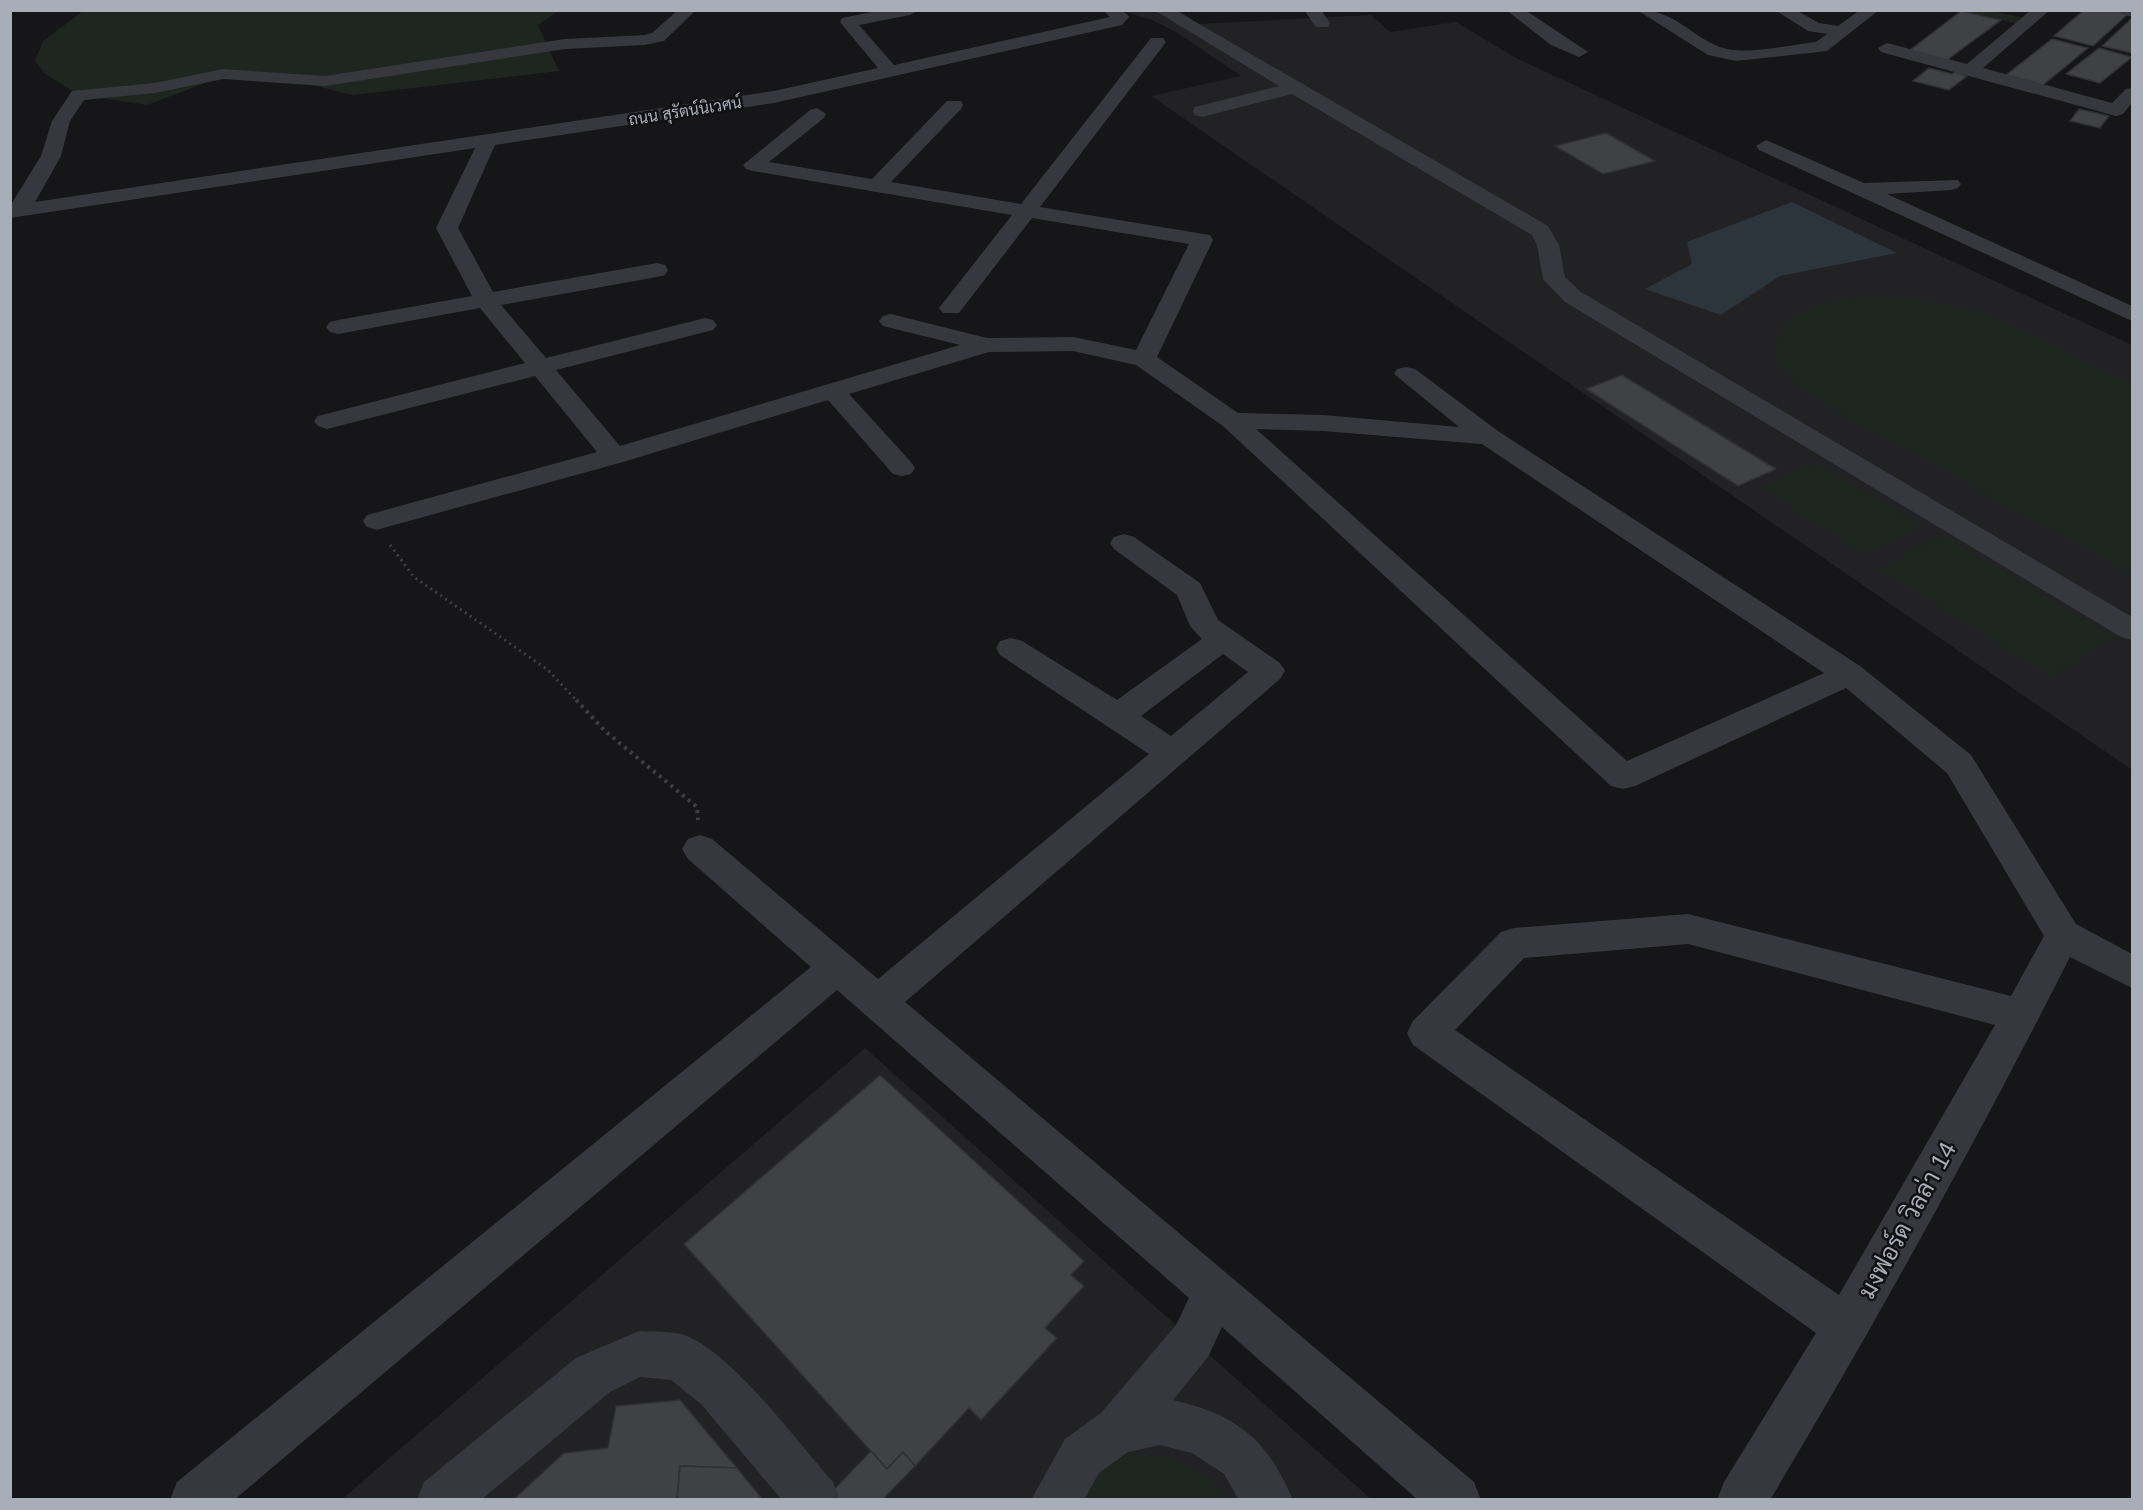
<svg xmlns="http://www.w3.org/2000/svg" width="2143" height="1510" font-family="Helvetica,Sarabun,sans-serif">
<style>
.built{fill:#222225}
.green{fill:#1e261f}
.water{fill:#2c353c}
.building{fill:#404145;stroke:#303034;stroke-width:1.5}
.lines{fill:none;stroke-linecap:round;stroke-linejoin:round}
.path-far1{stroke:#3d3f44;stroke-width:3;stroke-dasharray:2 4;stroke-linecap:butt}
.path{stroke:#3d3f44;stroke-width:4;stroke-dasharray:3 4.5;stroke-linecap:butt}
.minor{fill:#37383d;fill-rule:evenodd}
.labels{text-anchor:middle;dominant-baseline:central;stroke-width:5;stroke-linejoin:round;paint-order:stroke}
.far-street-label{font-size:16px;fill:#a8adb8;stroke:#111113}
.near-street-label{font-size:24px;fill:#a8adb8;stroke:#111113}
</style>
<rect width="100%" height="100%" fill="#161618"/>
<g class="built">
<polygon points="1122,11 1180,11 1199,24 1371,15 1390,32 1456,22 1516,58 2132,345 2132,770 1151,96 1241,76 1176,32 1152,20"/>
<polygon points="865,1048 1371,1499 341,1500"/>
</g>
<g class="green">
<polygon points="83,11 558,11 538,25 559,71 353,95 304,83 224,76 147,105 95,97 71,90 44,73 35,61 43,41"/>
<polygon points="1961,11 1992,11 2024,18 2018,24"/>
<path d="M1862 296C1891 296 1920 298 1949 304 2009 316 2077 358 2132 384V575L1819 401C1806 392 1781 375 1777 359 1767 311 1829 299 1862 296Z"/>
<polygon points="1816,463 1922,526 1863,554 1760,487"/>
<polygon points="1943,535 2115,638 2051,677 1879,569"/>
<path d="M1139 1454C1178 1457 1203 1470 1228 1499L1077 1500C1095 1463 1099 1462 1139 1454Z"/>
</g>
<polygon class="water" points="1792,202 1897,253 1780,276 1721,315 1645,289 1692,264 1687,242"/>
<g class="building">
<polygon points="2084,10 2116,10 2129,13 2093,46 2054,36"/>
<polygon points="1961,11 2001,20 1947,60 1909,51"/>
<polygon points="2132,18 2132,53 2102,46"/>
<polygon points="2052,39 2088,48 2043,85 2006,75"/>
<polygon points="2099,48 2132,57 2100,83 2066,74"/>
<polygon points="1929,68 1952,74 1955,72 1967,76 1949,90 1913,81"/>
<polygon points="2079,109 2109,116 2100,128 2070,121"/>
<polygon points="1606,133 1655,161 1603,174 1555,146"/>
<polygon points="1622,375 1776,469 1738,486 1586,389"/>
<polygon points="880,1075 1084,1261 1071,1275 1084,1286 1045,1328 1057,1338 981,1420 969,1408 915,1466 903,1452 887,1469 684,1244"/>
<polygon points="680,1400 737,1468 680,1466 677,1500 513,1500 564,1453 608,1448 616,1406"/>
<polygon points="871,1451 887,1469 903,1452 915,1466 882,1500 824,1500"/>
<polygon points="680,1466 737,1468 763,1500 677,1500"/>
</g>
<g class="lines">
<polyline class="path-far1" points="390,545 414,577 548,670 577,701"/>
<polyline class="path" points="576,700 605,731 697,807 698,820"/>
<g class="minor">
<path d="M678 10H696L664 41 644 45 565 49 325 86 223 79 155 93 84 100 70 121 61 156 35 202 774 91 878 68 840 22 842 18 882 10H918L910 15 859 25 894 65 1110 17 1103 10C1113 10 1123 8 1129 17L1122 25 774 103 495 145 458 228 493 292 657 263 665 265 668 270 665 275 657 277 501 305 546 358 705 318 713 320 717 325 713 330 556 370 620 446 960 345 883 326 879 321 883 316 891 314 987 338 1073 337 1136 350 1189 244 1032 218 959 313H943L939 308 1012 215 753 171 746 169 743 165 810 110 817 108 826 114 824 118 769 162 872 179 947 101H961L963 105 961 109 891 182 1021 204 1151 38H1163L1166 42 1163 46 1040 207 1210 235 1213 240 1157 357 1238 413 1323 415 1459 427 1394 374 1397 369 1406 367 1415 369 1498 431 1860 666 1971 755 2076 924 2132 954V988L2070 957C1977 1141 1876 1322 1770 1500H1717L1724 1482 1816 1333 1413 1045 1407 1033 1413 1021 1501 932 1514 928 1688 914 2011 996 2044 936 1947 773 1846 688 1635 786 1623 789 1611 786 1223 426 1136 365 1073 351 989 352 849 394 911 462 915 468 911 474 902 476 893 474 828 400 623 462 387 527 377 530 367 527 363 521 367 515 597 452 535 376 327 429 318 426 314 421 318 416 525 363 480 308 338 334 330 332 326 327 330 322 338 320 472 296 436 228 475 148 10 218V206L41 156 52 121 72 91 155 83 223 69 325 76 565 39 644 35 652 33ZM1256 429 1323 431 1482 444 1824 673 1627 761ZM1688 944 1995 1025 1839 1295 1455 1030 1524 958Z"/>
<polygon points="1154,10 1175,10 1548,226 1559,245 1565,277 1581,292 2132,617 2132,640 2121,637 1565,302 1543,279 1537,245 1532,235 1292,94 1202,117 1195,115 1193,111 1195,107 1279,86"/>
<polygon points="1304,10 1321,10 1330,23 1328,27 1316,27"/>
<polygon points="1506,10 1525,10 1588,52 1579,57 1551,45"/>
<path d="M1637 10C1676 10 1687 34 1720 47 1743 56 1790 45 1816 42L1827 34 1808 31 1775 10H1796L1819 23 1838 26 1860 10H1879L1827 51 1736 61 1708 55Z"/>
<polygon points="2031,10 2050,10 1983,68 2112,103 2126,89 2132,88 2132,103 2123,114 2116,116 1881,52 1878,48 1887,43 1967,64"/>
<polygon points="2117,10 2132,10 2132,17 2119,13"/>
<polygon points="1766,140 1864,183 1958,180 1961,184 1958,188 1951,190 1887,194 2132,306 2132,321 1759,150 1756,146"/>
<path d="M1124 534 1134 537 1200 583 1218 620 1280 663 1285 671 1280 679 905 1002 1474 1482 1481 1500H1418L1222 1327 1208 1357 1173 1400C1237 1415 1267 1439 1293 1500H1239L1224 1474 1192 1453 1160 1445 1128 1452 1099 1473 1084 1500H1031L1065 1439 1101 1413 1176 1325 1189 1298 837 990 234 1500H170L177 1482 811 967 688 859 682 849 688 839 700 835 712 839 878 979 1149 754 1000 655 996 648 1000 641 1011 638 1022 641 1117 700 1202 639 1190 626 1177 595 1114 549 1110 543 1114 537ZM1223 654 1248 672 1171 736 1141 716Z"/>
<path d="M639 1331C652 1332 668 1331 681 1334 728 1347 799 1444 833 1482L840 1500H782L701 1404 671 1380 640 1377 610 1392 481 1500H417L424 1482 576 1358Z"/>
</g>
</g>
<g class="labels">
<g class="far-street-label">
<text transform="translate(685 111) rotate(-9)">ถนน สุรัตน์นิเวศน์</text>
</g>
<g class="near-street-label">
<text transform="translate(1907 1220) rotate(-61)">มงฟอร์ด วิลล่า 14</text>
</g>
</g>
<rect width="2143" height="1510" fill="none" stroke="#a8adb8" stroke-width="24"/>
</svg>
